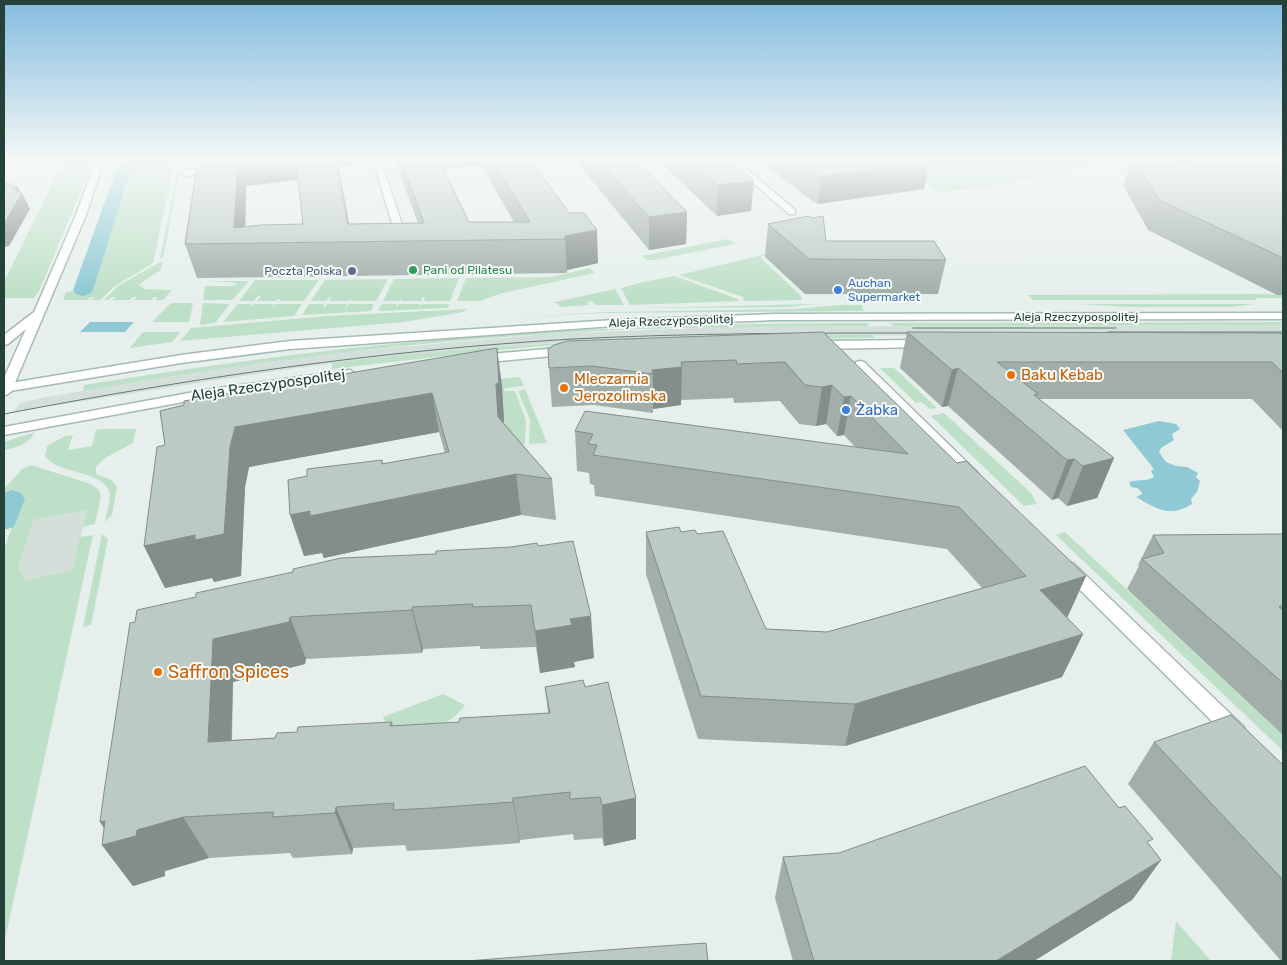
<svg xmlns="http://www.w3.org/2000/svg" width="1287" height="965" font-family="Rubik,sans-serif">
<style>
.built{fill:#d4dfda}
.green{fill:#bfe0c8}
.water{fill:#8ec9d4}
.lines{fill:none;stroke-linecap:round;stroke-linejoin:round}
.canal{fill:#8ec9d4;fill-rule:evenodd}
.street-casing{stroke:#a8b8b2;stroke-width:3}
.secondary-casing{stroke:#a4bbb3;stroke-width:3}
.street{fill:#fff;fill-rule:evenodd}
.secondary{fill:#fff;fill-rule:evenodd}
.tram{stroke:#5f7d75;stroke-width:1}
.wall{fill:#a1aea9;fill-rule:evenodd}
.shaded-wall{fill:#838d89}
.building{fill:#bbcac4;stroke:#838d89}
.leisure-dot{fill:#2e9e5b;stroke:#f7fbf9;stroke-width:2}
.service-dot{fill:#5c6f8a;stroke:#f7fbf9;stroke-width:2}
.shop-dot{fill:#3f7fe0;stroke:#f7fbf9;stroke-width:2}
.food-dot{fill:#e8710a;stroke:#f7fbf9;stroke-width:2}
.labels{text-anchor:middle;dominant-baseline:central;stroke-width:4;stroke-linejoin:round;paint-order:stroke}
.far-leisure-label{font-size:12px;fill:#27864d;stroke:#f7fbf9;text-anchor:start}
.far-service-label{font-size:12px;fill:#4e5e75;stroke:#f7fbf9;text-anchor:end}
.far-shop-label{font-size:12px;fill:#366cbe;stroke:#f7fbf9;text-anchor:start}
.far-street-label{font-size:12px;fill:#24423a;stroke:#f7fbf9}
.food-label{font-size:15px;fill:#c56008;stroke:#f7fbf9;text-anchor:start}
.street-label{font-size:15px;fill:#24423a;stroke:#f7fbf9}
.shop-label{font-size:15px;fill:#366cbe;stroke:#f7fbf9;text-anchor:start}
.near-food-label{font-size:18px;fill:#c56008;stroke:#f7fbf9;text-anchor:start}
</style>
<rect width="100%" height="100%" fill="#e6efeb"/>
<g class="built">
<polygon points="1283,325 1283,334 733,336 551,343 411,355 295,368 13,412 20,403 46,397 214,369 334,353 546,334 720,327"/>
<polygon points="87,510 73,570 25,580 18,569 34,520"/>
</g>
<g class="green">
<polygon points="64,160 90,160 89,172 39,291 34,298 4,298 4,282"/>
<polygon points="135,160 175,160 153,263 115,286 100,300 91,300 95,297 91,297 87,300 63,300 66,292 93,288"/>
<polygon points="887,160 1125,160 987,187 939,192"/>
<polygon points="181,167 163,258 160,259 178,168"/>
<polygon points="728,239 736,244 654,260 648,260 641,256"/>
<polygon points="796,247 760,257 799,294 802,298 801,300 744,301 743,297 679,275"/>
<polygon points="160,262 163,262 160,271 143,281 139,285 145,289 172,290 163,300 155,300 158,297 154,297 151,300 134,300 137,297 133,297 129,300 112,300 116,297 112,297 108,300 104,300 118,286"/>
<polygon points="590,268 595,273 502,293 480,301 457,301 466,278 551,277"/>
<polygon points="674,276 738,299 739,301 630,305 621,288 643,282"/>
<polygon points="459,278 450,301 424,301 425,297 423,297 421,301 401,301 401,299 398,301 383,301 394,279"/>
<polygon points="388,279 376,301 351,301 351,299 348,301 329,301 331,296 326,301 311,301 325,280"/>
<polygon points="255,280 319,280 304,301 279,301 280,299 277,299 276,301 257,301 261,296 258,296 254,301 239,301"/>
<polygon points="210,281 249,281 232,300 203,300 205,286 234,286 237,283"/>
<polygon points="615,289 624,305 595,305 592,301 587,302 589,305 560,307 557,303 551,303"/>
<polygon points="1255,294 1283,295 1283,298 1256,298 1257,300 1033,300 1028,295"/>
<polygon points="171,303 193,303 189,322 152,322"/>
<polygon points="203,303 230,304 215,323 200,325"/>
<polygon points="238,304 252,304 250,307 255,304 274,304 272,308 276,304 302,304 294,316 223,322"/>
<polygon points="309,304 324,304 323,307 325,307 327,304 347,304 345,309 349,304 374,304 371,311 302,315"/>
<polygon points="382,304 397,304 396,307 399,304 420,304 420,306 423,304 449,304 448,308 378,311"/>
<polygon points="818,304 787,307 642,308"/>
<polygon points="1080,304 1254,304 1232,307 1128,307"/>
<polygon points="840,305 861,305 864,311 602,313 519,317 607,312 794,309"/>
<polygon points="467,309 463,312 404,322 180,341 191,328 328,316"/>
<polygon points="1283,322 1283,325 894,326 890,323"/>
<path d="M868 323 869 326C777 327 686 326 595 331 422 340 253 361 83 391L84 385C183 369 282 355 382 345 544 329 706 323 868 323Z"/>
<polygon points="143,332 180,332 172,342 130,348"/>
<path d="M763 335H872L875 338C783 339 691 337 599 342 510 347 421 359 332 369V363C476 346 619 338 763 335Z"/>
<polygon points="880,368 894,368 937,408 930,409 921,402 916,403"/>
<polygon points="520,377 524,386 505,388 504,391 515,391 526,420 525,444 521,444 501,423 504,422 490,380"/>
<polygon points="525,389 547,443 529,444 530,420 518,391"/>
<polygon points="944,413 1031,493 1037,504 1024,506 931,416"/>
<path d="M104 429H136L133 443 105 458 96 467V474L113 481 117 487 112 515 105 522C106 513 112 499 109 491 103 471 57 474 45 456L47 446 65 436 73 435 68 450 92 446 96 430Z"/>
<path d="M35 432C29 444 16 448 4 450V443L7 441Z"/>
<polygon points="31,465 91,484 99,490 101,496 95,524 83,527 87,510 34,520 18,568 26,580 73,570 80,537 93,535 4,944 4,550 20,503 13,504 14,499 8,500 7,505 4,506 4,489 22,469"/>
<polygon points="1065,532 1283,735 1283,751 1056,535"/>
<polygon points="102,534 108,539 91,625 83,627"/>
<path d="M443 694 465 705C458 716 446 724 433 727 426 728 396 728 390 726 386 724 384 721 383 717Z"/>
<polygon points="1176,921 1211,961 1171,961"/>
</g>
<g class="water">
<polygon points="90,322 134,322 125,332 80,332"/>
<path d="M1159 421 1176 424 1180 429 1172 434 1174 440 1161 448 1159 452 1166 462 1176 466 1187 467 1198 473 1196 477 1200 481 1197 492 1191 499 1192 504C1169 518 1157 509 1136 497L1142 494 1141 491 1137 488 1131 487 1129 482C1137 479 1146 482 1154 477L1151 471 1154 469 1123 430Z"/>
</g>
<g class="lines">
<g class="canal">
<polygon points="120,160 134,160 93,290 90,294 83,296 76,294 73,290"/>
<polygon points="12,490 21,493 25,499 14,527 4,530 4,493"/>
</g>
<defs>
<g id="street">
<polygon points="96,160 104,160 86,215 11,392 4,396 4,378 26,329 8,344 4,345 4,335 34,312 76,215"/>
<polygon points="373,160 381,160 408,243 407,245 399,245 398,243"/>
<polygon points="727,160 736,160 795,210 795,214 789,214"/>
<polygon points="216,167 219,168 219,172 185,176 181,173 185,170"/>
<polygon points="860,361 864,362 977,472 979,475 977,478 967,478 856,368 854,365 856,362"/>
<polygon points="1068,562 1074,564 1243,726 1246,732 1243,738 1236,741 1229,738 1062,572 1060,568 1062,564"/>
</g>
<g id="secondary">
<polygon points="1283,313 1283,319 776,320 614,326 290,349 181,363 4,392 4,384 181,355 290,341 614,320 776,314"/>
<polygon points="923,340 929,344 927,347 816,349 810,345 816,341"/>
<polygon points="569,347 573,348 575,351 573,354 479,363 473,359 479,355"/>
<polygon points="350,370 356,374 354,377 205,398 4,435 4,427 205,390"/>
</g>
</defs>
<use href="#street" class="street-casing"/>
<use href="#secondary" class="secondary-casing"/>
<use href="#street" class="street"/>
<use href="#secondary" class="secondary"/>
<g class="tram">
<polyline points="913,328 1116,328"/>
<polyline points="1108,332 1283,332"/>
<path d="M4 414C192 378 382 350 573 339 689 333 805 333 921 333"/>
</g>
</g>
<g class="wall">
<path d="M198 160 352 165 338 166 349 224 418 223 395 160H531L598 263 567 270V273L197 278 185 244ZM481 165 514 222H469L444 169ZM298 180 303 224 245 227 246 186Z"/>
<polygon points="575,160 636,160 687,212 686,244 649,250"/>
<polygon points="658,160 729,160 751,211 717,216"/>
<polygon points="759,160 926,160 929,162 924,189 818,204 811,200"/>
<polygon points="1132,160 1283,160 1283,295 1277,295 1148,230 1123,185"/>
<polygon points="768,224 826,241 946,260 938,294 805,294 765,257"/>
<polygon points="823,332 957,463 1086,576 1067,618 1083,634 1062,677 845,746 698,739 646,574 646,532 681,532 697,534 766,629 827,632 982,588 947,549 595,496 594,485 590,484 589,473 577,471 575,431 855,447 844,435 837,436 826,424 816,426 799,424 780,401 734,403 733,398 681,400 681,405 653,409 653,413 594,405 552,407 549,368"/>
<polygon points="907,332 1283,335 1283,431 1252,399 1038,399 1114,458 1097,498 1067,506 1058,498 1052,500 948,406 942,407 900,368"/>
<polygon points="502,386 504,422 503,422 552,479 556,520 521,515 324,558 322,553 304,556 307,476 382,460 383,464 445,453 439,432 249,467 245,487 241,576 214,582 212,578 165,588 144,546 165,445 160,411"/>
<polygon points="1283,534 1283,735 1127,589 1139,566 1138,565 1153,535"/>
<polygon points="538,546 594,658 574,662 575,667 540,673 536,647 480,649 480,646 423,649 422,653 306,659 305,664 233,682 232,740 275,738 297,732 392,722 393,726 459,722 548,713 545,687 585,687 636,798 636,839 604,846 602,838 574,840 573,834 520,840 520,843 444,849 407,851 405,845 353,848 352,854 293,858 290,853 209,858 165,871 165,876 133,886 102,845 104,828 100,822 130,623 436,554"/>
<polygon points="1154,742 1283,765 1283,961 1281,961 1128,784"/>
<polygon points="1149,844 1161,860 1132,900 1034,961 793,961 775,898 783,857"/>
</g>
<g class="shaded-wall">
<polygon points="215,160 297,160 302,179 246,186 245,243 234,228"/>
<polygon points="336,160 351,160 352,165 338,166 353,242"/>
<polygon points="433,160 481,160 481,165 435,170"/>
<polygon points="929,162 924,189 818,204 821,176"/>
<polygon points="754,181 751,211 717,216 718,185"/>
<polygon points="18,187 21,194 22,193 30,209 9,246 4,247 4,224 12,188"/>
<polygon points="687,212 686,244 649,250 649,217"/>
<polygon points="597,230 598,263 567,270 567,273 565,236"/>
<polygon points="497,348 502,386 504,422 501,423 498,417 496,384"/>
<polygon points="682,367 681,405 653,409 653,374 652,370"/>
<polygon points="958,368 948,406 942,407 952,370"/>
<polygon points="832,385 826,424 816,426 822,387"/>
<polygon points="432,393 439,432 249,467 245,487 241,576 214,582 212,578 165,588 144,546 195,535 230,447 235,427"/>
<polygon points="851,396 844,435 837,436 844,397"/>
<polygon points="1114,458 1097,498 1067,506 1083,466"/>
<polygon points="1074,459 1058,498 1052,500 1067,460"/>
<polygon points="382,460 391,500 516,474 521,515 324,558 322,553 304,556 290,515 382,464"/>
<polygon points="1086,576 1067,618 1040,590"/>
<polygon points="412,607 423,649 422,653 412,610"/>
<polygon points="591,616 594,658 574,662 575,667 540,673 535,631 570,619"/>
<polygon points="290,617 306,659 305,664 233,682 230,784 208,742 213,639"/>
<polygon points="1083,634 1062,677 845,746 855,704"/>
<polygon points="513,798 520,840 520,843 513,802"/>
<polygon points="636,798 636,839 604,846 602,805"/>
<polygon points="336,807 353,848 352,854 335,813"/>
<polygon points="183,817 209,858 165,871 165,876 133,886 102,845 114,842 100,822 105,821 137,830"/>
<polygon points="1161,860 1132,900 1034,961 996,961"/>
</g>
<g class="building">
<polygon points="198,160 238,160 234,228 261,225 303,224 296,160 336,160 348,224 424,223 401,160 439,160 469,222 530,222 492,160 531,160 569,213 584,213 597,230 565,236 565,239 185,244"/>
<polygon points="598,160 636,160 687,212 649,217"/>
<polygon points="690,160 729,160 754,181 718,185"/>
<polygon points="797,160 926,160 929,162 821,176 814,172"/>
<polygon points="1134,160 1172,160 1191,162 1190,160 1283,160 1283,258 1159,200"/>
<polygon points="4,182 18,187 12,188 22,193 4,224"/>
<polygon points="809,216 812,218 823,216 826,241 934,241 946,260 809,259 768,224"/>
<polygon points="823,332 957,463 966,461 1086,576 1040,590 1083,634 855,704 701,696 646,532 679,527 681,532 695,530 697,534 723,531 766,629 827,632 1026,576 959,507 593,455 597,445 588,444 593,434 575,431 585,411 908,454 851,396 844,397 832,385 822,387 805,385 785,362 737,364 736,360 681,362 682,367 652,370 653,374 592,366 549,368 548,349 554,345 567,341"/>
<polygon points="907,332 1280,333 1283,335 1283,373 1272,362 997,362 1038,394 1034,395 1114,458 1083,466 1074,459 1067,460 958,368 952,370"/>
<polygon points="497,348 499,383 496,384 498,417 552,479 516,474 310,516 310,511 290,515 288,480 307,476 307,469 382,460 382,464 449,452 432,393 235,427 230,447 224,534 195,540 195,535 144,546 157,447 165,445 160,411 184,405 184,401"/>
<polygon points="1283,534 1283,605 1279,607 1283,610 1283,683 1142,559 1164,553 1153,535"/>
<polygon points="573,541 591,616 570,619 572,625 535,631 531,605 472,607 473,604 412,607 412,610 290,617 289,622 213,639 208,742 275,738 277,733 297,732 298,727 392,722 390,726 459,722 460,718 550,713 545,687 583,680 585,687 608,682 636,798 602,805 600,797 570,799 570,792 513,798 513,802 432,808 393,810 394,803 336,807 335,813 272,817 274,812 183,817 137,830 136,836 102,845 105,821 100,822 104,792 130,623 135,622 137,610 196,597 196,593 293,572 293,569 341,558 436,554 436,551 511,547 537,543 538,546"/>
<polygon points="1231,715 1283,765 1283,880 1154,742"/>
<polygon points="1085,766 1119,808 1125,806 1153,839 1147,842 1161,860 996,961 814,961 783,857 839,853"/>
<polygon points="706,943 708,961 467,961 633,948"/>
</g>
<linearGradient id="sky" x2="0" y2="1"><stop stop-color="#84bce0"/><stop offset="0.54" stop-color="#f4f8f6"/><stop offset="1" stop-color="#f4f8f6" stop-opacity="0"/></linearGradient>
<rect width="1287" height="295" fill="url(#sky)"/>
<circle class="leisure-dot" cx="413" cy="270" r="5"/>
<circle class="service-dot" cx="352" cy="271" r="5"/>
<g class="shop-dot">
<circle cx="838" cy="290" r="5"/>
<circle cx="846" cy="410" r="5"/>
</g>
<g class="food-dot">
<circle cx="1011" cy="375" r="5"/>
<circle cx="564" cy="388" r="5"/>
<circle cx="158" cy="672" r="5"/>
</g>
<g class="labels">
<g class="far-leisure-label">
<text x="423" y="270">Pani od Pilatesu</text>
</g>
<g class="far-service-label">
<text x="342" y="271">Poczta Polska</text>
</g>
<g class="far-shop-label">
<text x="848" y="283">Auchan<tspan x="848" dy="14">Supermarket</tspan></text>
</g>
<g class="far-street-label">
<text x="1076" y="317">Aleja Rzeczypospolitej</text>
<text transform="translate(671 321) rotate(-2)">Aleja Rzeczypospolitej</text>
</g>
<g class="food-label">
<text x="1021" y="375">Baku Kebab</text>
<text x="574" y="379">Mleczarnia<tspan x="574" dy="17">Jerozolimska</tspan></text>
</g>
<g class="street-label">
<text transform="translate(268 385) rotate(-8)">Aleja Rzeczypospolitej</text>
</g>
<g class="shop-label">
<text x="856" y="410">Żabka</text>
</g>
<g class="near-food-label">
<text x="168" y="672">Saffron Spices</text>
</g>
</g>
<rect width="1287" height="965" fill="none" stroke="#24423a" stroke-width="10"/>
</svg>
